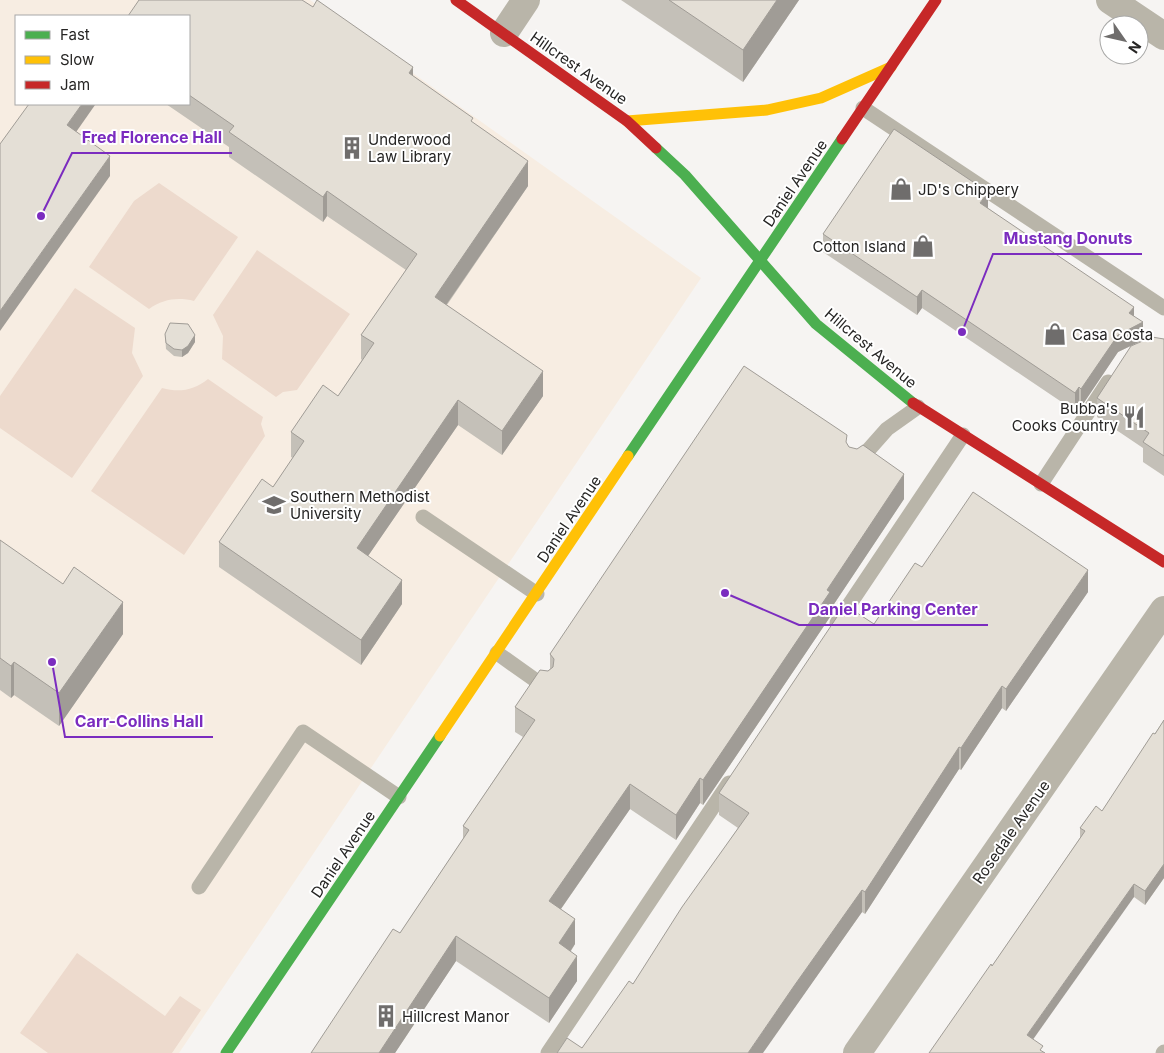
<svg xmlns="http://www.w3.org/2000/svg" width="1164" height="1053" font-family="Inter,sans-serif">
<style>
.education{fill:#f7ede2;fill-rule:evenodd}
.green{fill:#eddacd}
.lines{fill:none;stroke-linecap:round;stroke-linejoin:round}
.lane{stroke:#b9b5a9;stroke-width:15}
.street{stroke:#b9b5a9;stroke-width:28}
.fast{stroke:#4caf50;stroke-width:11}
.slow{stroke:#ffc107;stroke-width:11}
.jam{stroke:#c62828;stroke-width:11}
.wall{fill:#c4c0b8}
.shaded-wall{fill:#a09c96}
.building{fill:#e4dfd6;stroke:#a09c96}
.labels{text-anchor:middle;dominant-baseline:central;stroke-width:4;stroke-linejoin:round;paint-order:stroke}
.street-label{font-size:15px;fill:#262524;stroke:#fff}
.poi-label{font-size:15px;fill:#262524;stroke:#fff;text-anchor:start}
.leader{fill:none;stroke:#7b2cbf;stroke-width:2}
.callout-dot{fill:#7b2cbf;stroke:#fff;stroke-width:2}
.callout-label{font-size:16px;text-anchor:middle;font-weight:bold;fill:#7b2cbf;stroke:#fff;stroke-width:4;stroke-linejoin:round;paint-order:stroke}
</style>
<rect width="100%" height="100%" fill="#f6f4f2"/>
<path class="education" d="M0 0H310L701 278 179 1053H0ZM16 16H189V104H16Z"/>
<g class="green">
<path d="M159 183 238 237 194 301C178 297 163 299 149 309L89 267 134 201Z"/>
<polygon points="257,250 350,314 297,390 283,392 276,397 222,359 223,336 213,315"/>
<polygon points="75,288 135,328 132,353 143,376 72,478 0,428 0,396"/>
<path d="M208 379 263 417 261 424 265 436 184 555 91 491 162 388C180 393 194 390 208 379Z"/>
<polygon points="77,953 165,1016 180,996 201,1010 172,1053 48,1053 20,1033"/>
</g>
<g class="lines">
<g class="lane">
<polyline points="863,108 1164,308"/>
<polyline points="856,464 887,429 918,407"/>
<polyline points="1041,484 1108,382"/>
<polyline points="423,517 537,594"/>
<polyline points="837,623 963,435"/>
<polyline points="497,653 545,687"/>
<polyline points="199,887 303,732 399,797"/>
<polyline points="548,1053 729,783"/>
<polyline points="1163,1053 1164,1052"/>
</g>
<g class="street">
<polyline points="1110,0 1164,36"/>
<polyline points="504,33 526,0"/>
<polyline points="857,1053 1164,610"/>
</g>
<g class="fast">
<polyline points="656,148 685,175 816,324 913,403"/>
<polyline points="628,456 842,139"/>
<polyline points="226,1053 440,736"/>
</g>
<g class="slow">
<polyline points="627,121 767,110 821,98 891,67"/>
<polyline points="440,736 628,456"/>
</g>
<g class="jam">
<polyline points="456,0 627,121 656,148"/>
<polyline points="842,139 936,0"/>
<polyline points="913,403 1164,562"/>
</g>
</g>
<g class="wall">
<polygon points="621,0 799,0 743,82"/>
<polygon points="189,16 413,76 473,123 528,186 447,305 543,396 502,455 458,425 368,556 402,604 361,665 219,567 219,542 273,487 293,458 291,457 291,432 338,396 362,360 361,359 361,335 406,270 327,216 323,222 229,157 229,147 166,104 189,104"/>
<polygon points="988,208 1134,316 1143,340 1118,352 1081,407 1079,405 1075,411 922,308 917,315 823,252 823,234"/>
<polygon points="165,334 195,342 188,353 182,357 174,356 166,349"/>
<polygon points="1164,339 1164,476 1143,462 1143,448 1097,417 1097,398 1162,340"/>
<polygon points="847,444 849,447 904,499 830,610 830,617 703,805 700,803 676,840 630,809 561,909 575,944 571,951 577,981 549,1023 456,961 395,1053 311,1053 400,933 463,839 463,826 523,737 515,732 515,707 550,669 550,654"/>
<polygon points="0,540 123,634 59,726 14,695 11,698 0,690"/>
<polygon points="922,567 1088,592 1006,711 1002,708 961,770 959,769 865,914 862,912 794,1008 582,1048 633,984 738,828 719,815 719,793 874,624"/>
<polygon points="1164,720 1164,878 1145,905 1134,897 992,966 1080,838 1080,828 1102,811"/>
</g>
<g class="shaded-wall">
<polygon points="777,0 799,0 743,82 743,50"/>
<polygon points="413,67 413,92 409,73"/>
<polygon points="82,104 95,104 95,105 67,145 67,125"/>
<polygon points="110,156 110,176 0,331 0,311"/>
<polygon points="528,161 528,186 435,321 435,297"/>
<polygon points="327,191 327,216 323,222 323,197"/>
<polygon points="988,192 988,210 980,203"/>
<polygon points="922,290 922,308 917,315 917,297"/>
<polygon points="1134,307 1134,324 1143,322 1143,340 1118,352 1081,407 1081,389 1118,335 1129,313"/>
<polygon points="195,335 195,342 188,353 182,357 182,350"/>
<polygon points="543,371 543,396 502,455 502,431"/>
<polygon points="1079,387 1079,405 1075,411 1075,393"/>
<polygon points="458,400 458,425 357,572 357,548"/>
<polygon points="904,474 904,499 830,610 830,617 703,805 703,780 827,590"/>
<polygon points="1088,570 1088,592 1006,711 1006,689"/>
<polygon points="402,580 402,604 361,665 361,640"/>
<polygon points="123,602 123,634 59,726 59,693"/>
<polygon points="14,662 14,695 11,698 11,666"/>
<polygon points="1002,686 1002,708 961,770 961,748"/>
<polygon points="959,747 959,769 865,914 865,892"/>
<polygon points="700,778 700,803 676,840 676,815"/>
<polygon points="630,784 630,809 549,926 549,901"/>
<polygon points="1164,864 1164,878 1145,905 1145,891"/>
<polygon points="1134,884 1134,897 1027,1048 1027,1035"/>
<polygon points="862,890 862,912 763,1053 748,1053 794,986"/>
<polygon points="575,919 575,944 559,968 559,943"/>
<polygon points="456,936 456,961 395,1053 379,1053"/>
<polygon points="577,956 577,981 549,1023 549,998"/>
</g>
<g class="building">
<polygon points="139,0 302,0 313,7 317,0 413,67 409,73 473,118 471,121 528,161 435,297 543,371 502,431 458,400 357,548 402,580 361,640 219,542 262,479 273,487 304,441 291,432 323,385 338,396 374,343 361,335 417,254 327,191 323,197 229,132 234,126 189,95 189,16 128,16"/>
<polygon points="669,0 777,0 743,50"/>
<polygon points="29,104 82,104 67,125 110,156 0,311 0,144"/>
<polygon points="894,129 988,192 980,203 1134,307 1129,313 1143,322 1118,335 1081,389 1079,387 1075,393 922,290 917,297 823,234"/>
<polygon points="170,323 188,324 195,335 188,346 182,350 174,349 166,343 165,334"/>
<polygon points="1152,337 1164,339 1164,456 1143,442 1149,433 1097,398 1131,346"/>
<polygon points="744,366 847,435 846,442 849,447 857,449 863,445 904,474 827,590 830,592 703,780 700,778 676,815 630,784 549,901 575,919 559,943 577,956 549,998 456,936 379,1053 311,1053 393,929 400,933 469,830 463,826 535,720 515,707 540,670 548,671 553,667 554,659 550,654"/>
<polygon points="973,492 1088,570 1006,689 1002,686 961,748 959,747 865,892 862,890 794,986 748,1053 557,1053 567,1038 582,1048 629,981 633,984 682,907 749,813 719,793 845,605 874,624 915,563 922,567"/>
<polygon points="0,540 63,584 74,567 123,602 59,693 14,662 11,666 0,658"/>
<polygon points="1164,720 1164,864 1145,891 1134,884 1027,1035 1043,1046 1040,1050 1045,1053 929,1053 991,964 992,966 1085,831 1080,828 1096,806 1102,811 1153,733 1155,734"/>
</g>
<defs>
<symbol id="building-bare" viewBox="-9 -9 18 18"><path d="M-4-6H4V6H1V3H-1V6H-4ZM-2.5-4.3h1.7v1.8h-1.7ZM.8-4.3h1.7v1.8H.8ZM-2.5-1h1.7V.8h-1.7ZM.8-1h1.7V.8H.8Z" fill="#6f6d6c" stroke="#fff" stroke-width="2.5" paint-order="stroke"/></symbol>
<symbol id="shop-bare" viewBox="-9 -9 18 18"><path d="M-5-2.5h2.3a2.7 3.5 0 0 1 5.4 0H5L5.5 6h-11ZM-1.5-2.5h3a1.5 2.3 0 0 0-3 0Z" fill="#6f6d6c" stroke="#fff" stroke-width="2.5" paint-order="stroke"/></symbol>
<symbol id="restaurant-bare" viewBox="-9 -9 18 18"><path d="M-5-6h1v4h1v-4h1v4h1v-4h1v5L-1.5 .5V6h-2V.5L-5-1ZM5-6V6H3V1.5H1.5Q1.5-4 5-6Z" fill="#6f6d6c" stroke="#fff" stroke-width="2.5" paint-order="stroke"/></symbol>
<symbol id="university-bare" viewBox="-9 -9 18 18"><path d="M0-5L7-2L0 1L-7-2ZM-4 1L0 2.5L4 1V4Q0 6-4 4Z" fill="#6f6d6c" stroke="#fff" stroke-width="2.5" paint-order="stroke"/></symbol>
</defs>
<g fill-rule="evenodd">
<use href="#building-bare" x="336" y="132" width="32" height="32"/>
<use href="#shop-bare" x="885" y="173" width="32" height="32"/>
<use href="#shop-bare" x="907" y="230" width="32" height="32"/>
<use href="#shop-bare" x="1039" y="318" width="32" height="32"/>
<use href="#restaurant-bare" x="1118" y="401" width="32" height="32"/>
<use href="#university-bare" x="258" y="489" width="32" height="32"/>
<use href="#building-bare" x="370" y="1000" width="32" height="32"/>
</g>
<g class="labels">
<g class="street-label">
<text transform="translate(579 68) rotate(35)">Hillcrest Avenue</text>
<text transform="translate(795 183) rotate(-56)">Daniel Avenue</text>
<text transform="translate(871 348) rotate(40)">Hillcrest Avenue</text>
<text transform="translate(569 519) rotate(-56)">Daniel Avenue</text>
<text transform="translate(1011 832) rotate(-55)">Rosedale Avenue</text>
<text transform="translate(343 854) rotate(-56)">Daniel Avenue</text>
</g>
<g class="poi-label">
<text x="368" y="139">Underwood<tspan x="368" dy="17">Law Library</tspan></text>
<text x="918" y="189">JD's Chippery</text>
<text x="906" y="246" text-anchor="end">Cotton Island</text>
<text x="1072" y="334">Casa Costa</text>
<text x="1118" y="408" text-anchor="end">Bubba's<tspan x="1118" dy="17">Cooks Country</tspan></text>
<text x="290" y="496">Southern Methodist<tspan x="290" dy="17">University</tspan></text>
<text x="402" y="1016">Hillcrest Manor</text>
</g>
</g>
<path class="leader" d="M41 216L72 153H232M962 332L993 254H1142M725 593L799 625H988M52 662L65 737H213"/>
<g class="callout-dot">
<circle cx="41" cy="216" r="5"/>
<circle cx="962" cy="332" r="5"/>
<circle cx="725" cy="593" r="5"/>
<circle cx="52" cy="662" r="5"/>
</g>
<g class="callout-label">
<text x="152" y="143">Fred Florence Hall</text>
<text x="1068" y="244">Mustang Donuts</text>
<text x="893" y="615">Daniel Parking Center</text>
<text x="139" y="727">Carr-Collins Hall</text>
</g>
<rect x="15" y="15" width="175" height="90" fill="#ffffff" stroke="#a8a8a7"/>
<rect x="25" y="31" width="25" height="8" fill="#4caf50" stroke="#a8a8a7"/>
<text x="60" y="40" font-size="15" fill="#262524">Fast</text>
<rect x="25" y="56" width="25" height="8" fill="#ffc107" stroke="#a8a8a7"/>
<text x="60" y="65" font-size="15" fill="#262524">Slow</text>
<rect x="25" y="81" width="25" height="8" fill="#c62828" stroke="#a8a8a7"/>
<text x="60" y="90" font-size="15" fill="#262524">Jam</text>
<g transform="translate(1124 40) rotate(124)"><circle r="24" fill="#ffffff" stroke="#a8a8a7"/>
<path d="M0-4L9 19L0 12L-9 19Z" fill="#6f6d6c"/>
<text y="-8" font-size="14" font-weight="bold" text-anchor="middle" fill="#262524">N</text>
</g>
</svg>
